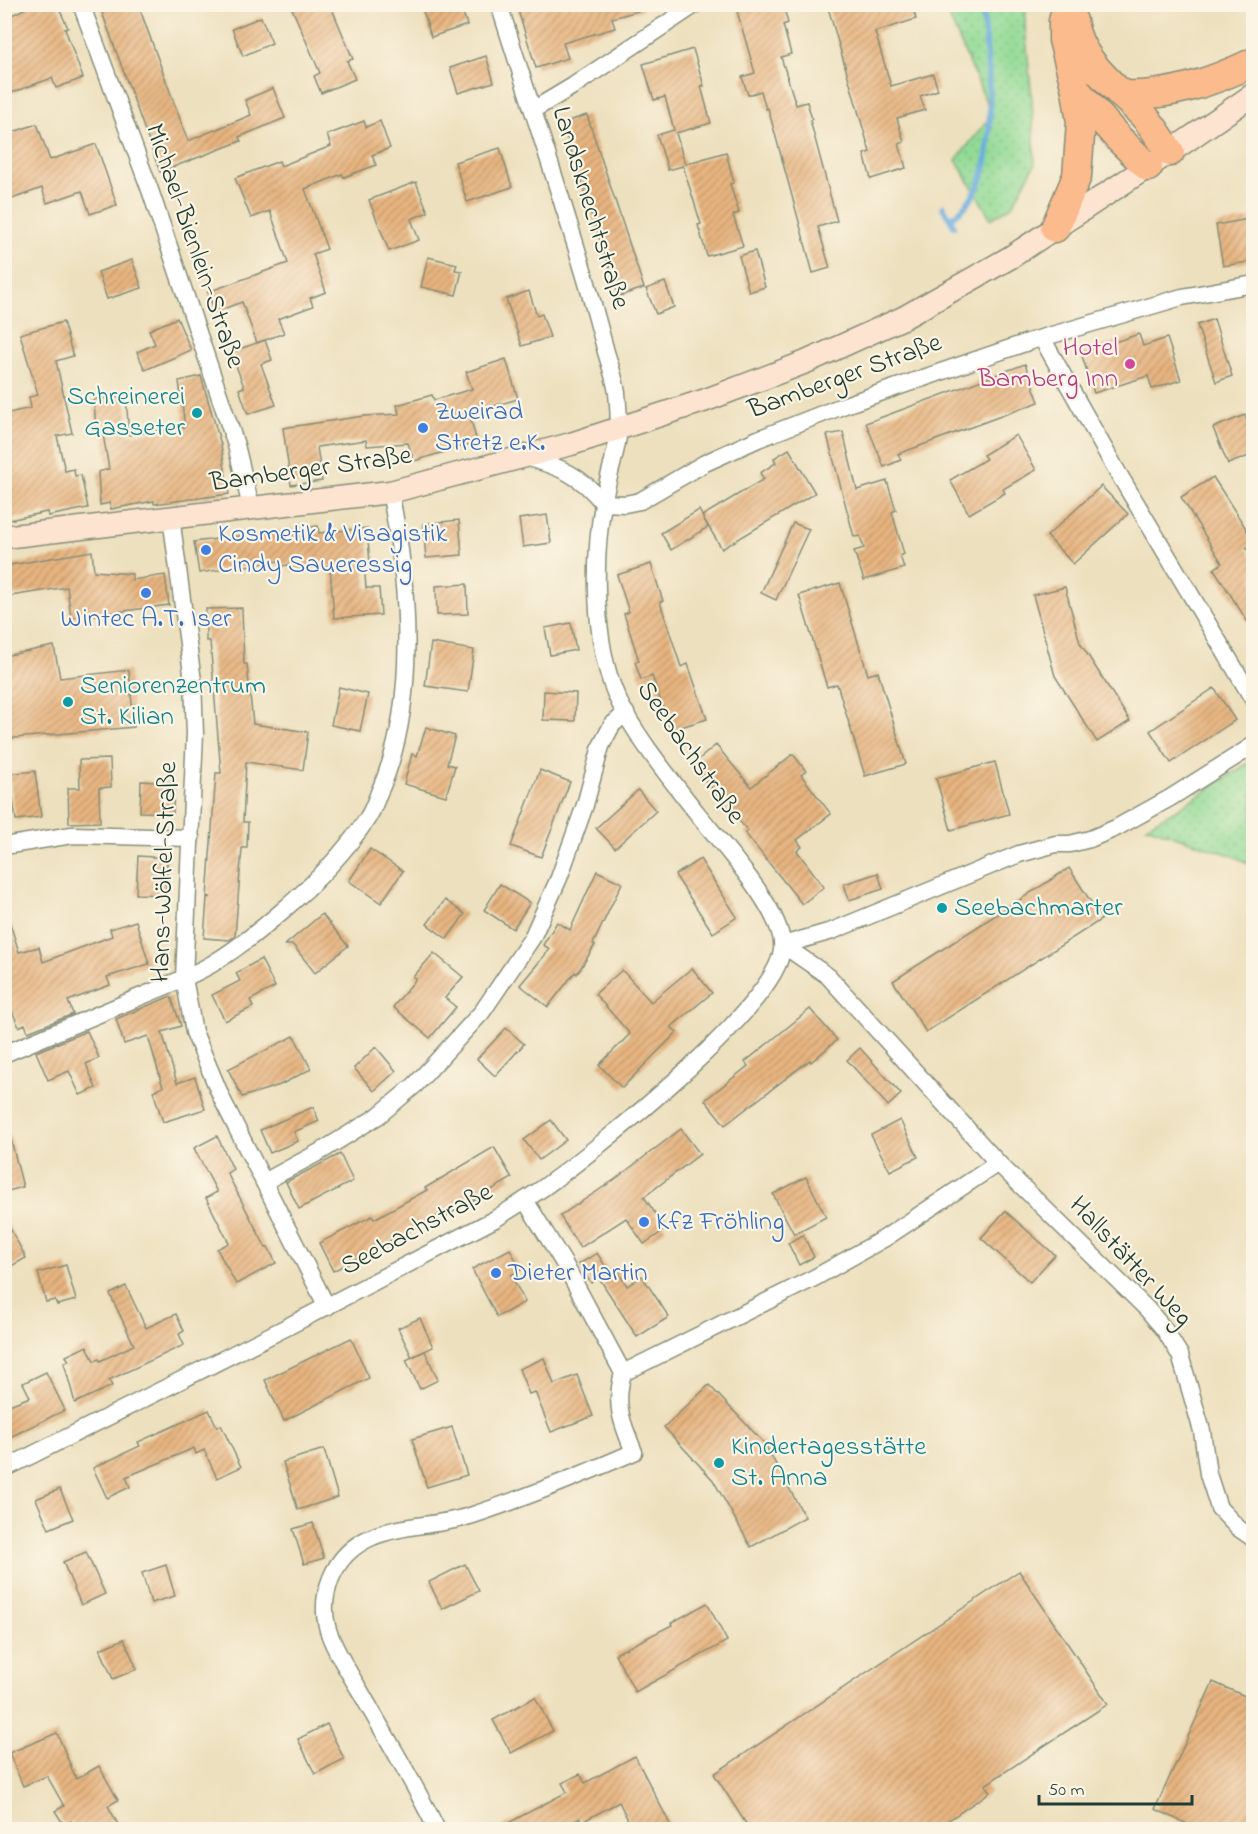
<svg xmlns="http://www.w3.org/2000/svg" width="1258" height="1834" font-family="'Indie Flower',sans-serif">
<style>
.park{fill:url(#park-dots);stroke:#588c64;stroke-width:1.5}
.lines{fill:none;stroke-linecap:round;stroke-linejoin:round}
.stream{stroke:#6aacde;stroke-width:6}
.building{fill:url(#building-hatch)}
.minor-casing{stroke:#868e79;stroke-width:19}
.secondary-casing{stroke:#868e79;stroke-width:25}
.motorway-casing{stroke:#868e79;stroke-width:31}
.minor{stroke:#fff;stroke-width:16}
.secondary{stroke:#fde4d1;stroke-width:22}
.motorway{stroke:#fbbb8c;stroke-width:28}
.hotel-dot{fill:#d1479c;stroke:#fcf5e5;stroke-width:2}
.culture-dot{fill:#0f9aa8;stroke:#fcf5e5;stroke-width:2}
.shop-dot{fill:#3f7fe0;stroke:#fcf5e5;stroke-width:2}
.labels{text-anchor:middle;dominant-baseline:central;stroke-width:4.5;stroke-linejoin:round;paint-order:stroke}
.street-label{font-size:27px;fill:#1f3d34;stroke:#fcf5e5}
.hotel-label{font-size:27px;fill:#b23c85;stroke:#fcf5e5;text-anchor:end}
.culture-label{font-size:27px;fill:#0d838f;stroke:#fcf5e5;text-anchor:start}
.shop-label{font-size:27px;fill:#366cbe;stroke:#fcf5e5;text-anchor:start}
</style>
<defs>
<pattern id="park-dots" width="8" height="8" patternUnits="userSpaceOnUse" patternTransform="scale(1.5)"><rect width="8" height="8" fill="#92da95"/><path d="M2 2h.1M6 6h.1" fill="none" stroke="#7dbc81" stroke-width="1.8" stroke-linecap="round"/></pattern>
<pattern id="building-hatch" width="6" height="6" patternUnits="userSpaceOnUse" patternTransform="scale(1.5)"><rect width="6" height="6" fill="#e8b580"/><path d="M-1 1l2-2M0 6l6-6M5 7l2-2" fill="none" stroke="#bb946a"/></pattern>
</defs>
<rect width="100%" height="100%" fill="#fcf5e5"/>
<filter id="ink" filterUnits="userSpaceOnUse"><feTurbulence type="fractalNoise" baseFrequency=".0167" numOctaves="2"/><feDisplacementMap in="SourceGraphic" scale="12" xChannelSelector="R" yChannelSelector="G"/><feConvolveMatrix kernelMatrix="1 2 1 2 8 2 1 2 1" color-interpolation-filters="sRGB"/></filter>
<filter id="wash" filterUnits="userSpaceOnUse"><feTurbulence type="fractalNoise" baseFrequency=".008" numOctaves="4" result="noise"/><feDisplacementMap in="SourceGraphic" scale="24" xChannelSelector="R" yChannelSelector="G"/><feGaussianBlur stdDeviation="1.35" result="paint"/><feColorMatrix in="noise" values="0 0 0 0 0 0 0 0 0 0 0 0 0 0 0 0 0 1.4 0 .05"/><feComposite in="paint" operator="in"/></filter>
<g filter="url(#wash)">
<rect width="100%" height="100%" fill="#ede0be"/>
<g class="park">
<polygon points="944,5 1026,5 1025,26 1032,101 1035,164 1012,206 991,219 956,160 992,115"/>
<polygon points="1253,760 1253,866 1236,857 1146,826 1179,808"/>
</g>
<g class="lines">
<g class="stream">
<polyline points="943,207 954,226"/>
<path d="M950 219C962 211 970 202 977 189 999 150 987 50 982 4"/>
</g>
</g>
<g id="blocks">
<g class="building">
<polygon points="34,4 57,4 68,28 65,29 83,78 56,88 52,78 11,93 4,75 4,19"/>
<polygon points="99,4 138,4 188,141 251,115 245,100 273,88 285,118 239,137 241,141 160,172"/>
<polygon points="290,4 330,4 353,59 347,61 355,79 321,93 314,76 320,73"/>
<polygon points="421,4 460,4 467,25 431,37"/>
<polygon points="516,4 642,4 642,10 612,18 615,28 563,43 568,58 536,68"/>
<polygon points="735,4 783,4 788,23 783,25 791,54 781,57 796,105 807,102 812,119 810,120 837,221 818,227 830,268 813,273 768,108 766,109 761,91 748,95 742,77 755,73"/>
<polygon points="827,4 912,4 916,19 875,32 891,86 933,74 938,90 920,96 925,110 897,118 904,142 899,144 906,168 871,179 864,154 870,152"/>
<polygon points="261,17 272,43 243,56 232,29"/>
<polygon points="693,49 704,86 701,86 711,123 676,133 685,164 726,152 734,183 730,184 739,213 733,215 743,246 707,256 698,225 701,224 683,166 668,170 657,135 674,130 665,97 654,100 643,64"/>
<polygon points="486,56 494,82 458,93 450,68"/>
<polygon points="587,115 644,288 619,296 562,123"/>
<polygon points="364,121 366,127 380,121 390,148 372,155 376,165 344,177 342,174 305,189 327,249 313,254 326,292 310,298 313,306 278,319 284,333 257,343 242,302 215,312 208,292 288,263 270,211 251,218 235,178 279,161 281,166 331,146 327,135"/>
<polygon points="37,124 50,160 96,144 117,205 90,214 82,191 47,203 42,188 4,202 4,135"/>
<polygon points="500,148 512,187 467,202 455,162"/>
<polygon points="416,182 428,212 411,219 419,240 389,251 369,200"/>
<polygon points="1254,218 1254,261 1223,266 1216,225"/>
<polygon points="755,251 765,287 749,292 739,256"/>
<polygon points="428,257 457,264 455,270 462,271 456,295 421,287"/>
<polygon points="132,260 142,288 107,299 98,272"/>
<polygon points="665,282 674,307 656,314 646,289"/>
<polygon points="529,291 537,316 542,314 550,337 522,346 506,299"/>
<polygon points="177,318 191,350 145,370 137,352 155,344 149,330"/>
<polygon points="1214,319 1232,376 1216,382 1197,325"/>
<polygon points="63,322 73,356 56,361 72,433 57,436 65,471 74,469 75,476 81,475 88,508 48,516 47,512 4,521 4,414 31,408 29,397 38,395 20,334"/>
<polygon points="1139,334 1143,346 1167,338 1181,380 1152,389 1148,376 1094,393 1081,353"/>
<polygon points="265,340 272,360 261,364 276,405 248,414 239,389 244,387 231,352"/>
<polygon points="506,359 518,399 469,413 477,442 414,461 408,443 367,446 366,440 317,447 322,481 291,485 283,428 364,416 399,414 397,405 432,395 434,400 472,389 466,372"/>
<polygon points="1025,364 1039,402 898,454 901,460 884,467 866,423"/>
<polygon points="201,376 221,445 229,494 154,504 154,501 111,509 110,503 100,505 98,472 109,469 103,434 96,435 94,399 126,397 129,435 185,427 179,381"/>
<polygon points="1245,415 1254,440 1254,454 1228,464 1213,428"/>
<polygon points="843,432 857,490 887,481 896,510 892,512 904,554 900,556 904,568 864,580 854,551 864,548 860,536 854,537 827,435"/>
<polygon points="1016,435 1036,470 1003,489 1005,493 969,514 950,480 986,459 983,455"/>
<polygon points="789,449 815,493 722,549 702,516 764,479 760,473 776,463 774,458"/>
<polygon points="1213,477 1254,541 1254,543 1246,548 1254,559 1254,632 1214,569 1222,563 1181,497"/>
<polygon points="1101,486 1128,514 1073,564 1047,536"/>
<polygon points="699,510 708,527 671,550 661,533"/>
<polygon points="547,515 551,543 523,547 519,519"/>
<polygon points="459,520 462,555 426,558 423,524"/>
<polygon points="793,523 809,529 776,600 761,593"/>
<polygon points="318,526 319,533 367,528 370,563 364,564 366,588 379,588 381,615 334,618 330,566 290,571 289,565 280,566 279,561 199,573 194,542"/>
<polygon points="92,551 94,571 132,574 132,580 165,575 169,605 71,618 67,587 4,597 4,566"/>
<polygon points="651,564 663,601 660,602 681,667 688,664 707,719 671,730 652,676 641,680 635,662 639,661 624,614 629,612 617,575"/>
<polygon points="840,583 868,675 878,672 906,764 865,776 837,684 827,687 799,595"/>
<polygon points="467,584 468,614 437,615 436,586"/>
<polygon points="1065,587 1080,643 1130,721 1097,742 1055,676 1033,595"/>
<polygon points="242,608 244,664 247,664 253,724 308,732 303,770 246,762 243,822 248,822 247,848 242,848 235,936 229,940 204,938 207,898 211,897 207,897 216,773 221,773 210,641 206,641 206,609"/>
<polygon points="571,623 576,650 550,655 545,628"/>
<polygon points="431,643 474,650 468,692 425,686"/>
<polygon points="54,646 60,678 129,670 134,727 4,739 4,656"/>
<polygon points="339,687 368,694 360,731 331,725"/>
<polygon points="1214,688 1235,720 1171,763 1150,731"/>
<polygon points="544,691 576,693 575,721 543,720"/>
<polygon points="426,727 455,736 447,764 455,766 446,796 404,784 412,754 417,756"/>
<polygon points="716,745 751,787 793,754 806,771 801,775 831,814 797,840 802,847 797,851 824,887 802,904 745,833 748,831 692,765"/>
<polygon points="110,759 111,787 99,788 100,822 69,823 68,788 80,788 79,760"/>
<polygon points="995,762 1009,814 951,830 936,778"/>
<polygon points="540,770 570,782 541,857 511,846"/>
<polygon points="35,771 41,817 16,820 9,774"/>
<polygon points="141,781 174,783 173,813 140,812"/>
<polygon points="638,790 656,811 615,848 596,828"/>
<polygon points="370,849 403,871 381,903 349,881"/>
<polygon points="138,856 167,858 166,895 136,894"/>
<polygon points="700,859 737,917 713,933 675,875"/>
<polygon points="1069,868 1102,919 926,1032 893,981"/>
<polygon points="597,871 622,883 593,944 595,945 577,974 575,972 548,1007 520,985 550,949 543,945 557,922 570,930"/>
<polygon points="878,873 883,889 849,900 844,884"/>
<polygon points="500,884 530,903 513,929 484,910"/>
<polygon points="445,900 465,914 447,939 427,924"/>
<polygon points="322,914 348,946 315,973 293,945 285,945"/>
<polygon points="8,917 19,952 39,947 43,962 112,936 110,929 136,921 149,964 107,977 110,985 68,1001 73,1014 28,1032 25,1024 19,1027 4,993 4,918"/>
<polygon points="434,953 463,977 445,998 456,1007 430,1038 393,1007 416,979 413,977"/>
<polygon points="261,959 275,987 250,1000 253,1007 225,1021 212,995 240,981 236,973"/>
<polygon points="692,968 712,993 671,1027 677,1032 622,1088 599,1065 630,1034 595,994 622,970 651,1002"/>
<polygon points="171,996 181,1026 162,1032 177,1083 195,1077 205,1109 163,1122 153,1091 163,1087 148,1036 124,1044 116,1019"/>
<polygon points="810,1009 837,1040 811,1062 810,1060 725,1125 705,1100 748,1066 745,1062"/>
<polygon points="506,1028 524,1044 495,1076 477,1059"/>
<polygon points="87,1031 99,1058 86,1064 96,1088 80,1095 69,1071 48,1080 36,1052"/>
<polygon points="294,1036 311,1069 280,1085 242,1097 228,1069"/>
<polygon points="376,1047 396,1071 374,1091 354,1068"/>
<polygon points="860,1048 901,1094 888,1106 847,1060"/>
<polygon points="313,1107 319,1121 294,1132 298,1141 270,1153 260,1130"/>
<polygon points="551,1120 566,1140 539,1160 524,1140"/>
<polygon points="900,1120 918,1157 890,1171 871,1135"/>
<polygon points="681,1129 700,1154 644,1197 666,1229 644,1244 626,1218 580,1248 560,1216 614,1180"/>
<polygon points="10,1136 23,1187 4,1192 4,1137"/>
<polygon points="217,1136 233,1169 227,1173 266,1248 268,1247 276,1263 236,1284 217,1249 229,1243 206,1198 217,1192 194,1148"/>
<polygon points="494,1147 512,1178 443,1218 441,1214 333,1271 319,1243 372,1216 374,1219 427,1190 425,1188"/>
<polygon points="340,1154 353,1181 299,1209 286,1182"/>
<polygon points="806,1177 826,1217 794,1234 773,1194"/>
<polygon points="1005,1211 1055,1255 1030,1282 981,1238"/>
<polygon points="4,1217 26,1258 4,1270"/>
<polygon points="803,1235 814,1257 799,1265 788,1243"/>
<polygon points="510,1249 521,1270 511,1275 525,1302 497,1317 472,1269"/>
<polygon points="597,1253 609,1272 615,1267 627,1286 642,1276 669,1317 637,1337 599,1278 606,1274 591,1283 579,1264"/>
<polygon points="66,1265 76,1300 57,1305 55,1300 46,1302 38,1273"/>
<polygon points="126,1286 146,1328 176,1314 184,1331 179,1334 184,1345 109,1380 112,1386 75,1403 64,1363 69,1361 66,1356 87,1346 94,1361 99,1359 100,1361 134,1345 110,1294"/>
<polygon points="420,1318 433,1347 412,1357 398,1328"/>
<polygon points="351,1338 369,1378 284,1421 265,1380"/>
<polygon points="425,1351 438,1380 420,1389 406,1360"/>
<polygon points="544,1358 554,1384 577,1375 593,1416 551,1432 535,1392 529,1394 519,1369"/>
<polygon points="46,1372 65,1410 4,1440 4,1407 30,1397 23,1383"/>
<polygon points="709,1385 764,1443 805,1517 751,1547 713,1480 664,1427"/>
<polygon points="209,1410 217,1427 221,1425 241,1467 217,1478 204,1450 196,1454 194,1448 126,1477 130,1487 107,1498 93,1468 140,1446 138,1442"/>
<polygon points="452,1427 467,1475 427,1487 412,1439"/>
<polygon points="324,1449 338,1497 298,1510 283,1462"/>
<polygon points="60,1489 73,1519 49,1529 36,1499"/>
<polygon points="313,1523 324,1558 304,1564 293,1529"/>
<polygon points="86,1552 105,1594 81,1605 63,1562"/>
<polygon points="465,1564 479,1591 442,1609 429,1582"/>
<polygon points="166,1565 175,1596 151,1603 142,1573"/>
<polygon points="1019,1571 1108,1704 985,1785 990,1792 934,1830 750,1830 714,1774"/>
<polygon points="707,1603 727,1641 635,1692 615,1654 672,1625 671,1623"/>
<polygon points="124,1639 137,1669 113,1679 100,1649"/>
<polygon points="1213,1682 1254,1700 1254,1830 1200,1830 1155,1809"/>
<polygon points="535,1697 553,1731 511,1753 493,1720"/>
<polygon points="327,1724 344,1759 315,1774 298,1739"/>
<polygon points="57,1733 76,1779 99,1766 118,1800 108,1806 121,1830 75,1830 71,1821 64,1825 55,1811 64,1806 47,1776 23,1786 9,1753"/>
<polygon points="635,1756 673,1830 633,1830 619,1802 582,1822 580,1818 559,1830 495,1830 567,1792 562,1783 580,1774 585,1783"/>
</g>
</g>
</g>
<g filter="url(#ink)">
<use href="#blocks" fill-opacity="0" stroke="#868e79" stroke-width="1.5"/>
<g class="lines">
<defs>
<g id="minor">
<polyline points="81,4 150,190 236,445 251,507"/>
<polyline points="533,110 573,86 696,4"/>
<polyline points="1042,338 1114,466 1254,701"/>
<path d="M526 457C560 467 581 475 603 503"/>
<polyline points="603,503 625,504 640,501 705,463 758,439 845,405 1028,342 1182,297 1254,284"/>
<polyline points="171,517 193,681 195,733 184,978 194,1032 223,1101 327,1307"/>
<polyline points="4,846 72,835 191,838"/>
<polyline points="783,945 828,976 998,1163 1147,1309 1164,1329 1180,1355 1202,1431 1208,1474 1219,1508 1238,1528 1254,1539"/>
<polyline points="783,945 832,931 1019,854 1056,844 1070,844 1090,839 1116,828 1170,798 1254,745"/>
<path d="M4 1054C46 1036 88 1019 130 1001 158 989 186 979 212 964 237 949 259 931 281 912 313 885 343 855 367 819 372 812 375 803 378 795 419 707 409 584 390 492"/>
<polyline points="264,1182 323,1150 378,1116 415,1085 482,1012 532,938 559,878 585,805 601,746 612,725 626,713"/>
<polyline points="623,1373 816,1277 885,1238 998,1163"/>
<path d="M4 1469 283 1329 495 1219C511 1209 527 1199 543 1188 595 1151 775 1008 782 950 787 914 719 841 697 813 672 781 632 732 616 695 593 641 593 556 604 499 608 476 617 452 619 429 619 418 618 404 617 393 615 379 610 365 606 352 598 322 590 292 581 263 555 176 526 91 499 4"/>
<path d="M437 1830C414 1782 386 1737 360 1691 350 1674 331 1645 327 1626 323 1610 325 1593 331 1578 356 1518 424 1532 473 1515 528 1497 581 1475 634 1452 622 1423 614 1405 623 1373L565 1265 525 1200"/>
</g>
<polyline id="secondary" points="4,537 390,492 571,444 706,400 806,362 903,318 1011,257 1170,152 1254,94"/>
<g id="motorway">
<polyline points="1067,4 1063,21 1063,40 1076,90 1118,138 1148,167"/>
<path d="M1073 21C1079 62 1116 87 1142 114 1153 125 1161 140 1170 152"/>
<path d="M1122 95C1169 97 1212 82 1254 62"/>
<polyline points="1055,228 1077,176 1081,122 1076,90"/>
</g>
</defs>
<use href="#minor" class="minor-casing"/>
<use href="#secondary" class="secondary-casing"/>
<use href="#motorway" class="motorway-casing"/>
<use href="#minor" class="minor"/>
<use href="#secondary" class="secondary"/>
<use href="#motorway" class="motorway"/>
</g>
</g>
<circle class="hotel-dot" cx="1130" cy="364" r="6"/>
<g class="culture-dot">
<circle cx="197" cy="413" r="6"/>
<circle cx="68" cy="702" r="6"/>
<circle cx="942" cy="908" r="6"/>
<circle cx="719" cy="1463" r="6"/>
</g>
<g class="shop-dot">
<circle cx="423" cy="428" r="6"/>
<circle cx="206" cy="550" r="6"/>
<circle cx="146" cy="593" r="6"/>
<circle cx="644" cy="1222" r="6"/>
<circle cx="496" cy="1273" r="6"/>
</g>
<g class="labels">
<g class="street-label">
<text transform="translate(590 208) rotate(73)">Landsknechtstraße</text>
<text transform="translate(194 246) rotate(71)">Michael-Bienlein-Straße</text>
<text transform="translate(845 377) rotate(-20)">Bamberger Straße</text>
<text transform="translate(311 470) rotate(-8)">Bamberger Straße</text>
<text transform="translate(690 753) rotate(55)">Seebachstraße</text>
<text transform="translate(165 872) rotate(-88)">Hans-Wölfel-Straße</text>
<text transform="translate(417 1230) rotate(-28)">Seebachstraße</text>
<text transform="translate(1130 1262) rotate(47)">Hallstätter Weg</text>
</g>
<g class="hotel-label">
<text x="1118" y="348">Hotel<tspan x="1118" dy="31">Bamberg Inn</tspan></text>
</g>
<g class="culture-label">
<text x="185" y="397" text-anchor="end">Schreinerei<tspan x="185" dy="31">Gasseter</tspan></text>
<text x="80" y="686">Seniorenzentrum<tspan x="80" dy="31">St. Kilian</tspan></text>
<text x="954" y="908">Seebachmarter</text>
<text x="731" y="1447">Kindertagesstätte<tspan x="731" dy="31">St. Anna</tspan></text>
</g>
<g class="shop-label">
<text x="435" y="412">Zweirad<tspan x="435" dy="31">Stretz e.K.</tspan></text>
<text x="218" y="534">Kosmetik &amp; Visagistik<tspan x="218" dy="31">Cindy Saueressig</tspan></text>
<text x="146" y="619" text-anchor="middle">Wintec A.T. Iser</text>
<text x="656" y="1222">Kfz Fröhling</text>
<text x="508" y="1273">Dieter Martin</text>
</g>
</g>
<rect width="1258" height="1834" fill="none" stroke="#fcf5e5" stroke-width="24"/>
<path d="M1039 1795v9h153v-9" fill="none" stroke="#1f3d34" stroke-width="3"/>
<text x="1048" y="1795" font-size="18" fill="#1f3d34" stroke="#fcf5e5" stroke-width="4.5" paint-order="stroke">50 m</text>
</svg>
